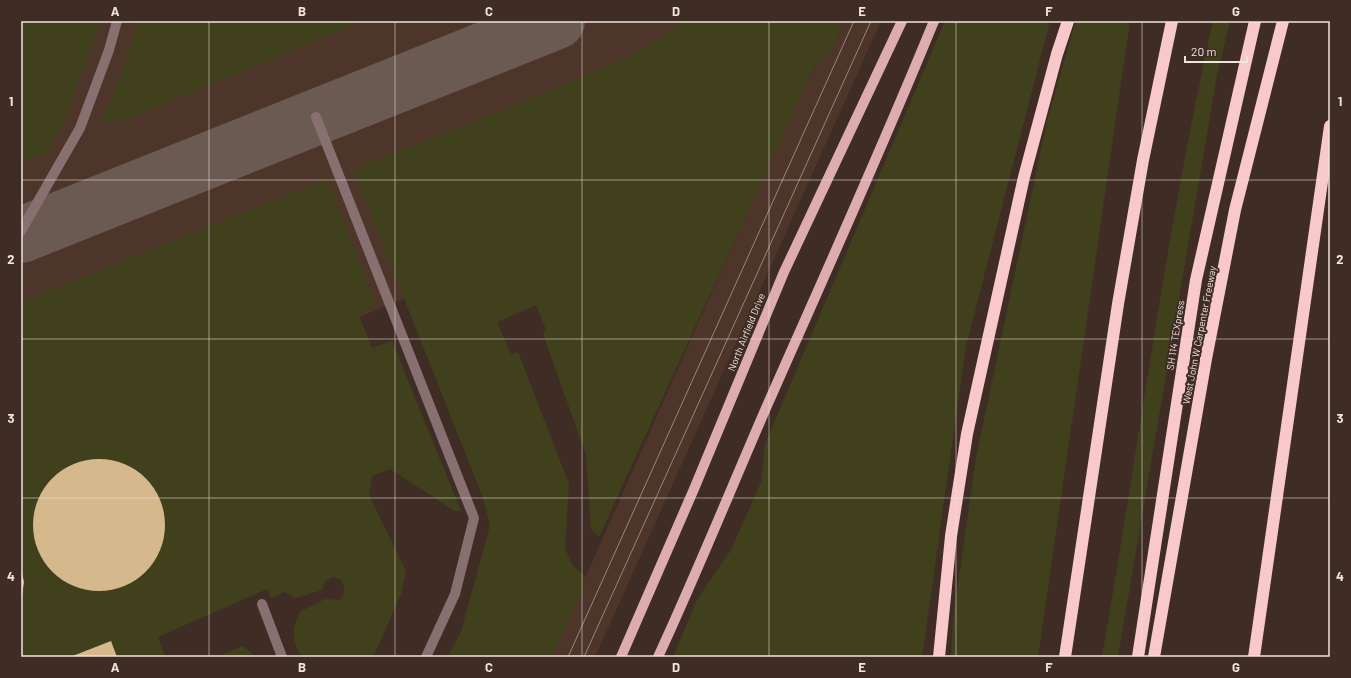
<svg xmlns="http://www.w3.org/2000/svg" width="1351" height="678" font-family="Barlow,sans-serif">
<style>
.built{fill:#4d352a}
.green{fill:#40411c}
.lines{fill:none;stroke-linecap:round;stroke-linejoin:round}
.taxiway{stroke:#6a5a52;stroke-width:56}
.building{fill:#d5b88c}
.minor{stroke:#887071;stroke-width:10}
.major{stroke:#ddacaf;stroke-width:10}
.highway{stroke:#f8c8cb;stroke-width:12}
.tram{stroke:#958680;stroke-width:1}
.grid{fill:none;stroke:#f0e4df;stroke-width:1;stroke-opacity:0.55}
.labels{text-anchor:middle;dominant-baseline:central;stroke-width:4;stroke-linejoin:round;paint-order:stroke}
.street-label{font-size:10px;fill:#f0e4df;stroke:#3f2d25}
.neatline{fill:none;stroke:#f0e4df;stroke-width:1.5}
.grid-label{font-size:13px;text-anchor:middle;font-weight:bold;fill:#f0e4df}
</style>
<rect width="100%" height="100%" fill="#3f2d25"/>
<g class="built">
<polygon points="21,21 818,21 441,283 352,320 21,426"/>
<polygon points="844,21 881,21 595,657 550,657 770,161 814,67 832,49"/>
</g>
<g class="green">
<polygon points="21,21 101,21 63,124 48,152 21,163"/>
<polygon points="139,21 363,21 126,120 100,124 117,86"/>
<path d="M683 21H844L832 49 814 67 599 537 591 529 586 455 543 334 546 329 536 305 497 322 511 354 518 352 569 484 565 548 572 565 585 576 584 585 552 657H447L461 632 490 525 483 498 353 169C424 141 495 114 565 84 606 66 649 51 683 21Z"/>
<polygon points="945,21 1050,21 966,346 922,657 673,657 698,598 731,550 761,482 765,444"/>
<polygon points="1076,21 1130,21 1038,657 951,657 953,619 976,458 1047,121"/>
<path d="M1213 21H1230L1217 75 1118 657H1102C1139 445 1166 231 1213 21Z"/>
<path d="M327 179 376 305 358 313 372 348 392 341 461 511H455L390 469 372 476 369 495 406 571 401 594 373 657H301C292 637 291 632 300 612L325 599 340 600 345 592 342 580 333 577 325 581 322 590 296 598 285 592 271 598 267 589 158 637 165 657H21V302Z"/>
<polygon points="243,646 256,657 217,657"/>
</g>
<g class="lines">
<polyline class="taxiway" points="21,235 557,21"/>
</g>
<g class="building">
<circle cx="99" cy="525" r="66"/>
<polygon points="22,573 24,582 22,596 21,596"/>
<polygon points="111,641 117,657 70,657"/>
</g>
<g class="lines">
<g class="minor">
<polyline points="316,117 474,518 455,594 426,657"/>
<polyline points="21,231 80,128 109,50 117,21"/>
<polyline points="262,604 282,657"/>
</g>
<g class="major">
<polyline points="621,657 694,489 784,272 902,21"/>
<path d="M658 657C696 575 730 491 766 408 823 279 881 151 934 21"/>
</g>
<g class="highway">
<polyline points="939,657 951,536 967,434 1024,177 1057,54 1068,21"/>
<polyline points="1065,657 1118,304 1143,160 1172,21"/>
<polyline points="1138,657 1196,280 1255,21"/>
<polyline points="1154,657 1206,359 1235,210 1283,21"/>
<polyline points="1254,657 1330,126"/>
</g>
<g class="tram">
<polyline points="568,657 854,21"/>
<polyline points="584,657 871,21"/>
</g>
</g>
<path class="grid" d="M209 21V657M395 21V657M582 21V657M769 21V657M956 21V657M1142 21V657M21 180H1330M21 339H1330M21 498H1330"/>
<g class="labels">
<g class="street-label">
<text transform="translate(746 332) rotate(-68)">North Airfield Drive</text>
<text transform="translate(1175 335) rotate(-81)">SH 114 TEXpress</text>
<text transform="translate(1199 335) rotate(-79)">West John W Carpenter Freeway</text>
</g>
</g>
<rect width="1351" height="678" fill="none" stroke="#3f2d25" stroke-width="44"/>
<path d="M1185 56v6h62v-6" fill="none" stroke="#f0e4df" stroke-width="2"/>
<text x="1191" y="56" font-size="12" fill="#f0e4df" stroke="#3f2d25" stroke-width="3" paint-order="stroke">20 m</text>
<rect x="22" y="22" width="1307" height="634" class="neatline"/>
<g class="grid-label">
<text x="115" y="16">A</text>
<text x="302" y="16">B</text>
<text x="489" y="16">C</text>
<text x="676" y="16">D</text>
<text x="862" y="16">E</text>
<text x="1049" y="16">F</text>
<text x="1236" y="16">G</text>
<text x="11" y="106">1</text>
<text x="1340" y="106">1</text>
<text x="11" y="264">2</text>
<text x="1340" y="264">2</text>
<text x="11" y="423">3</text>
<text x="1340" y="423">3</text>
<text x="11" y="581">4</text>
<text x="1340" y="581">4</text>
<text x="115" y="672">A</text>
<text x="302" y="672">B</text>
<text x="489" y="672">C</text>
<text x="676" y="672">D</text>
<text x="862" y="672">E</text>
<text x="1049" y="672">F</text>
<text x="1236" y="672">G</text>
</g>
</svg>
